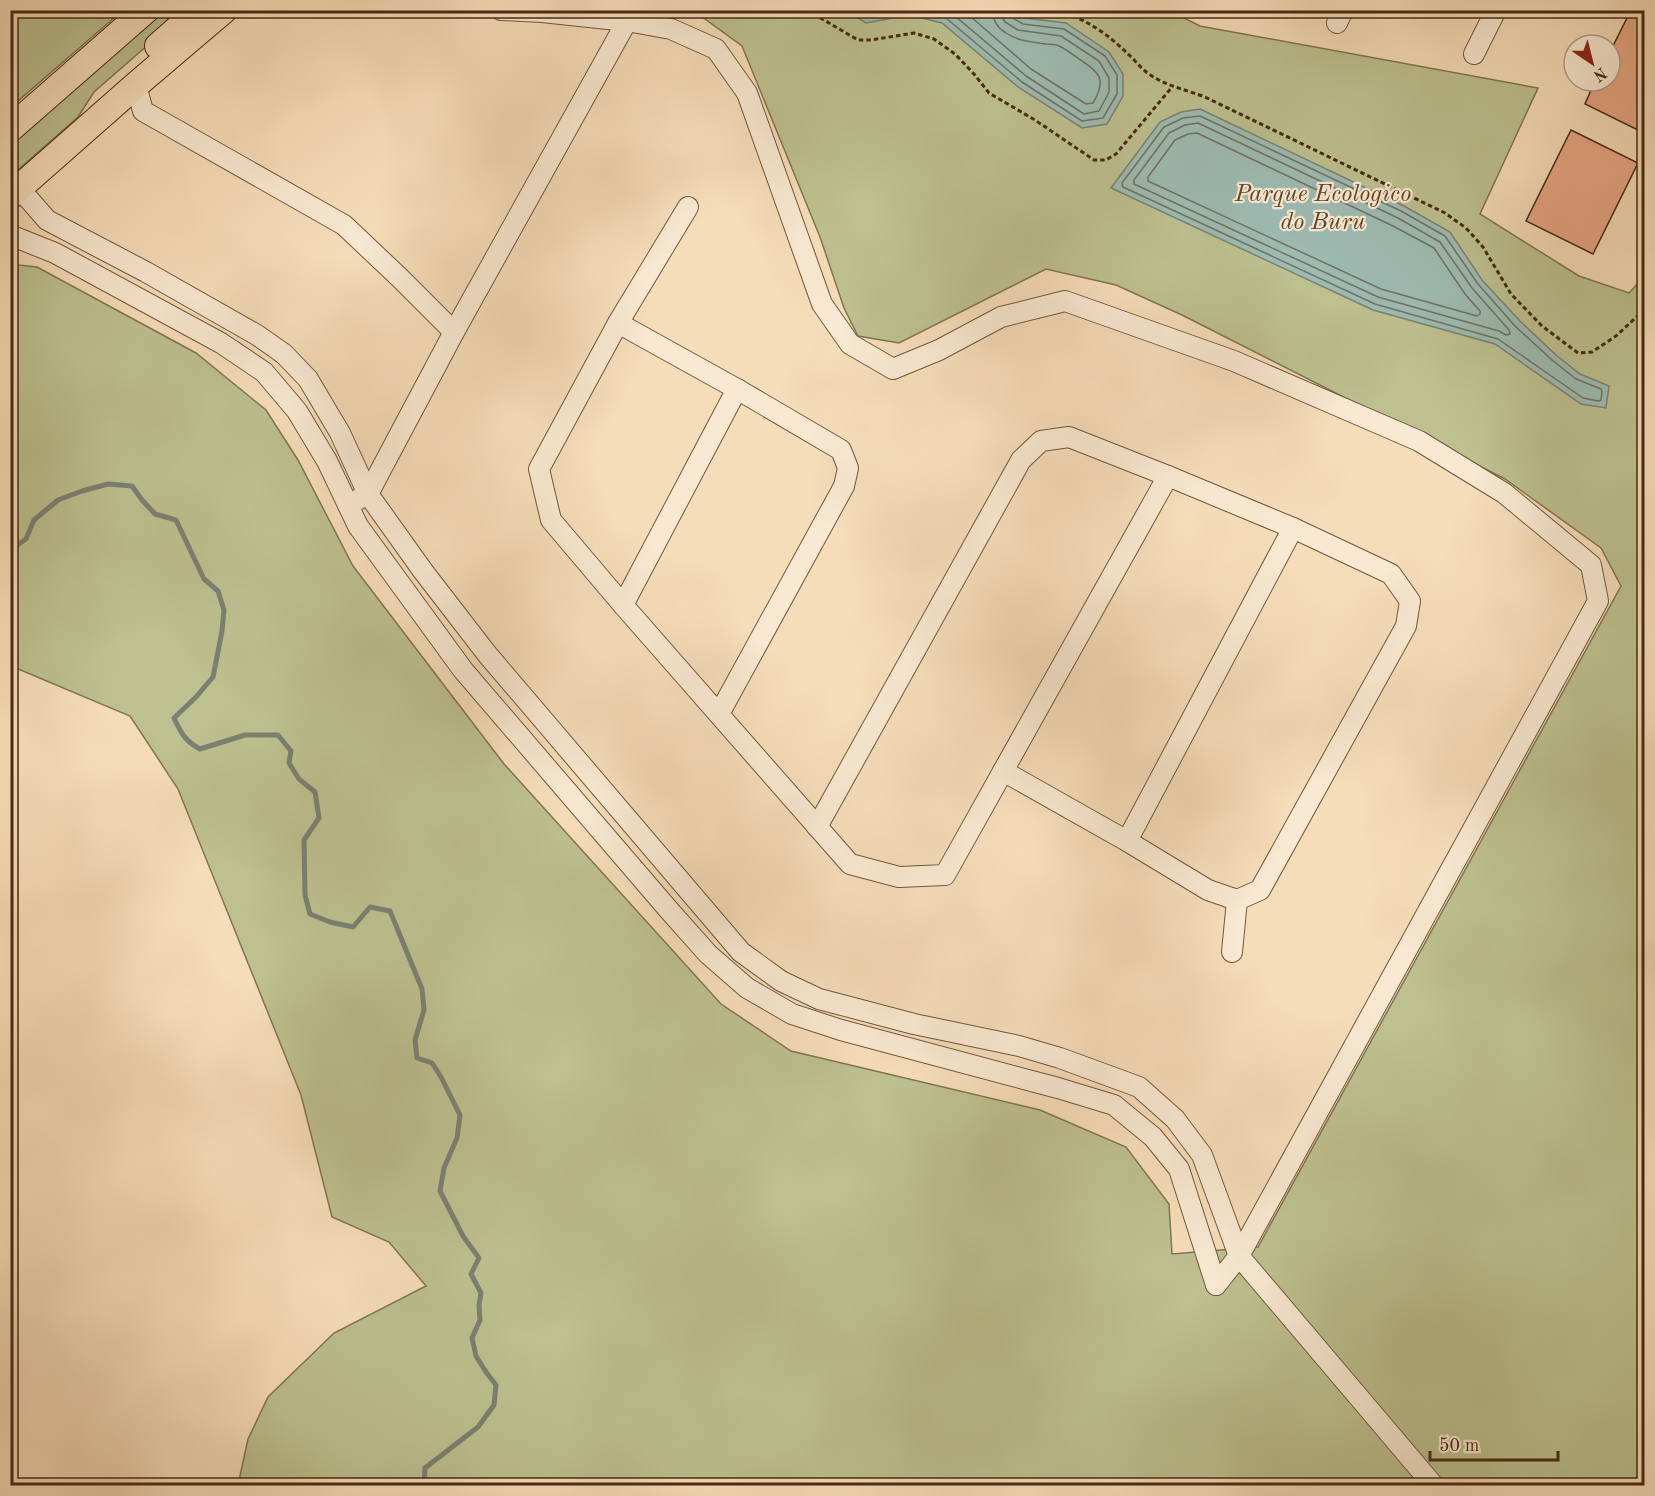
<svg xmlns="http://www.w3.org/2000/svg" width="1655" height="1496" font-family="'Old Standard TT',serif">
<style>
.green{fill:#bdc08f;stroke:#827550;stroke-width:1.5}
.water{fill:#9dbbb2;stroke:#7b8172;stroke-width:1.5}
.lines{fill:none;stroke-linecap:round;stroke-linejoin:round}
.shore{stroke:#727262;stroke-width:1.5}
.stream{stroke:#7b8172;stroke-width:5}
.building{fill:#e6a884;stroke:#472a12;stroke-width:1.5}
.minor-casing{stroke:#73573c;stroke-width:22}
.major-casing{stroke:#472a12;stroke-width:28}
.path{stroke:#472a12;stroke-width:3;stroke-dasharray:4.5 3;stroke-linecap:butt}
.minor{stroke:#f9e9d2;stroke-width:20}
.major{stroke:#f6ddb9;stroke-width:26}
.labels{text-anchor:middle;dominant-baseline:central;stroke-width:4.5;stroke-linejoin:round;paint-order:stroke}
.park-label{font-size:24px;font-style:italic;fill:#5f482b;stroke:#f9e9d2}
</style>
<rect width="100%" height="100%" fill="#f6ddb9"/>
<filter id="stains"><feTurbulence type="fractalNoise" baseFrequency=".00333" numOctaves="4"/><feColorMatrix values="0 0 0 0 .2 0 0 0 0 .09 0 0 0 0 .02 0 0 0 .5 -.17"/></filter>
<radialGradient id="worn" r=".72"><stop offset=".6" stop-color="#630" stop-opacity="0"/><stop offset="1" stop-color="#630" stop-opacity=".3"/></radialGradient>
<g class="green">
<polygon points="11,10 122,10 122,11 11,107"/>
<polygon points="164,11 173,23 94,92 78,117 11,176 10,145"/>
<polygon points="694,11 1170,11 1200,26 1538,88 1480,214 1579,276 1629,293 1644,277 1644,1485 238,1485 248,1439 268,1397 334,1333 426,1286 389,1242 332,1217 301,1095 178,789 130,716 11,666 10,264 37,267 196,353 266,410 298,460 353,566 504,764 721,1004 791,1051 1040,1110 1126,1147 1169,1204 1172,1254 1258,1247 1621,586 1601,548 1505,479 1182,315 1116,285 1046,269 899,343 858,336 844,308 820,237 742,46"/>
</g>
<g class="water">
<polygon points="846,11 1011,11 1025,18 1066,23 1109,52 1123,74 1123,96 1107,124 1082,128 1018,87 942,23 909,15 866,23"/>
<polygon points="1200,109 1404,206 1450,232 1482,280 1520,321 1556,355 1580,374 1609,386 1606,408 1581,404 1495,344 1373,310 1111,188 1160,122 1181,112"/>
</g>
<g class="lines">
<g class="shore">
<polyline points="917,10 946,18 1022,82 1082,121 1103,118 1117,94 1117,75 1105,56 1064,29 1023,24 1011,17 1009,10"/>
<polyline points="948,10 1026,76 1084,114 1099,111 1109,92 1109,78 1099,61 1061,36 1018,30 1005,22 1002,17 1001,10"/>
<path d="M963 10 1031 69 1086 104 1093 103C1107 80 1100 72 1079 59 1072 54 1066 49 1059 46 1055 44 1050 44 1046 44 1031 42 1018 41 1006 33 997 28 993 21 992 10"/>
<polygon points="1200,116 1401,211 1445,236 1478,284 1515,326 1552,360 1576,379 1601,389 1602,392 1601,400 1598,401 1583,398 1498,339 1375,304 1123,187 1122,183 1164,127 1183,118"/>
<polygon points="1198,123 1398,218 1440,242 1472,288 1509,330 1510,334 1506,335 1499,331 1378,297 1134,184 1134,180 1169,133 1185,125"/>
<polygon points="1197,133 1393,226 1434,248 1465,294 1480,311 1480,314 1477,316 1381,289 1148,181 1148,177 1175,140 1188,134"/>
</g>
<path class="stream" d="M10 550 26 539 34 520 58 500 82 491 108 484 132 486 142 500 155 514 176 520 204 579 218 591 224 610 222 631 213 677 196 697 174 718C181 733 185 741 200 749L245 735H278L291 751 289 763 299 779 315 792 319 818 304 840 305 895 310 914 330 922 353 927 370 907 390 911 422 989 424 1010 415 1040 417 1058 432 1063 441 1077 460 1115 457 1138 444 1168 440 1191 463 1236 479 1258 471 1274 481 1293 479 1305 480 1320 472 1338 476 1356 486 1372 496 1385 494 1405 478 1427 425 1468 424 1486"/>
</g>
<g class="building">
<polygon points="1630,12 1644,19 1644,133 1585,104 1595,81 1610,81 1610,52"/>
<polygon points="1571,130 1638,163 1593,254 1526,221"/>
</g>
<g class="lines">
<defs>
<g id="minor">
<polyline points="501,10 542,12 627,21"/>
<polyline points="1337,23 1343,10"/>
<polyline points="1474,54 1496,10"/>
<polyline points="136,85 143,111 344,225 400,278 454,332"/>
<polyline points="19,188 47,220 146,272 257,335 284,354 308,379 340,433 368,494 423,571 487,654 741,952 781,981 819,999 914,1024 1019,1046 1060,1058 1139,1087 1175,1119 1202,1155 1239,1256 1434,1486"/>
<polyline points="688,207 618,323 539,469 551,520 623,605 850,864 899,877 945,875 1168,476"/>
<polyline points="10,235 55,253 221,343 264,372 297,411 327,461 358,526 463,670 668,909 708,954 747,988 792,1014 841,1030 1058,1088 1114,1105 1153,1137 1179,1169 1216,1285"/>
<polyline points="618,323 737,389 841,450 848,468 844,486 719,714"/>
<polyline points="348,505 368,494 454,332 627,21 671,29 716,49 747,93 822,304 850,344 893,369 939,350 1001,317 1065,301 1234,361 1419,441 1504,493 1591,565 1598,601 1239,1256 1216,1285"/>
<polyline points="623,605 737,389"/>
<polyline points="1003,771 1127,841 1208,890 1237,900"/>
<polyline points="817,827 1021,460 1041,441 1069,437 1168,476 1293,528 1391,574 1410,601 1406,626 1260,890 1237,900 1232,952"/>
<polyline points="1127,841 1293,528"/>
</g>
<g id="major">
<polyline points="158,46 182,25 183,18 179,10"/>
<polyline points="10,129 146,10"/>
<polyline points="10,196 136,85 224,10"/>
</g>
</defs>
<use href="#minor" class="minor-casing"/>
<use href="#major" class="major-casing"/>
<g class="path">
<polyline points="807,10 858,40 871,40 914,33 934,39 955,54 974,74 989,93 1035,120 1094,160 1106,160 1116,154 1172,87"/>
<path d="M1051 10C1080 14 1108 34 1128 54 1134 59 1139 66 1145 71 1162 85 1184 89 1205 97L1445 213 1466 228 1483 247 1511 294 1542 326 1578 353 1592 352 1616 336 1644 310"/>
</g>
<use href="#minor" class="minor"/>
<use href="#major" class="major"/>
</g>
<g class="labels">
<g class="park-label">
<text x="1323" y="195">Parque Ecologico<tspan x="1323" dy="28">do Buru</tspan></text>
</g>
</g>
<rect width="1655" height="1496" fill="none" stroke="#f6ddb9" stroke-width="36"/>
<rect x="12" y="12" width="1631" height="1472" fill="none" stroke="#472a12" stroke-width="3"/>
<rect x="18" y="18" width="1619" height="1460" fill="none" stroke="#472a12" stroke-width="1.5"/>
<g transform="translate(1592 63) rotate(145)"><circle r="28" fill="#f9e9d2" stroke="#b29d85" stroke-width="1.5"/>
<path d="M0-4.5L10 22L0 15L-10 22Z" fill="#8f2418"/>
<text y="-9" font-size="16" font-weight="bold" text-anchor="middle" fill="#472a12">N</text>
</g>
<path d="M1430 1451v9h128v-9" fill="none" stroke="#472a12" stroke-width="3"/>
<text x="1439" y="1451" font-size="18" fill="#472a12" stroke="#f9e9d2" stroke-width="4.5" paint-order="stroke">50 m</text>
<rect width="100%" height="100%" filter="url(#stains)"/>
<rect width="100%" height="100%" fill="url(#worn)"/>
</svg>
